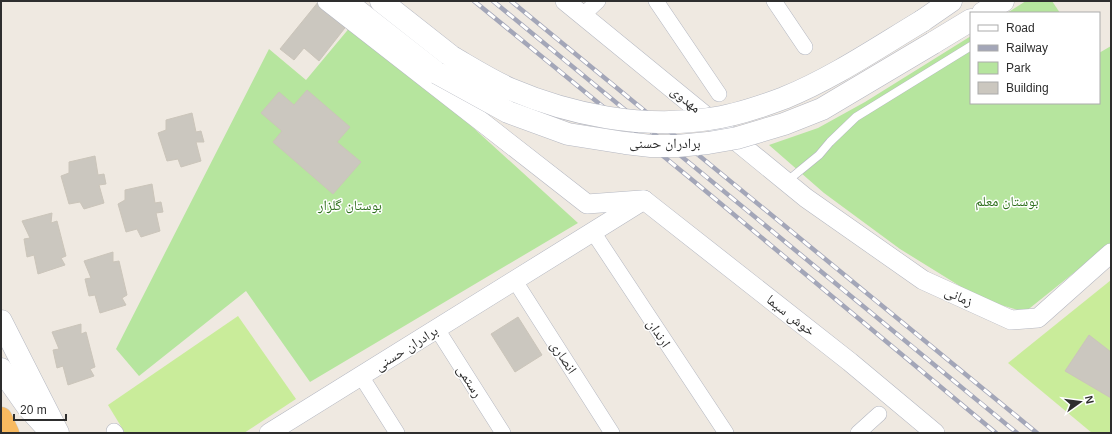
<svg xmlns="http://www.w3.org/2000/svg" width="1112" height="434" font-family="Arial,'Noto Naskh Arabic',sans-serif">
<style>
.green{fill:#b6e59e}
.pitch{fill:#c9ec9a}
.building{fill:#cbc7bf;stroke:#cbc5ba}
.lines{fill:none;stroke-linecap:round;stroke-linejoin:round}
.service-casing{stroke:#b4b7c1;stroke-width:9}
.minor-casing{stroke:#b4b7c1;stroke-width:16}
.tertiary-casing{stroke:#b4b7c1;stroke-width:20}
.secondary-casing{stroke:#b4b7c1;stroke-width:23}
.trunk-casing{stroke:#c9c9c9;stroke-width:23}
.service{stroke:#fff;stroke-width:8}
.minor{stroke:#fff;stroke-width:15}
.tertiary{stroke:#fff;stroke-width:19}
.secondary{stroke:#fff;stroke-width:22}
.trunk{stroke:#f8ba60;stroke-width:22}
.rail-casing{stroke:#a3a6b8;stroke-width:4.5}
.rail{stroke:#fff;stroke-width:3;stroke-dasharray:9;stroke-linecap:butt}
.secondary-bridge-casing{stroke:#b4b7c1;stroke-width:23;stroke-linecap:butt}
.secondary-bridge{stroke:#fff;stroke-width:22}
.labels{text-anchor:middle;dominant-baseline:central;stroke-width:3;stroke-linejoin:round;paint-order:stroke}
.street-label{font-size:14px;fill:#2e2e2e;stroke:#fff}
.park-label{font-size:14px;fill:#2c6e1b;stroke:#fff}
</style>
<rect width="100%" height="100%" fill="#efe9e1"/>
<g class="green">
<polygon points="1026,1 1052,1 1060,13 1007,13"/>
<polygon points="351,26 434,92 578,223 310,382 246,291 139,376 116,349 269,49 306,80"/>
<polygon points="971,36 971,103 1099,103 1099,53 1111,46 1111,243 1025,312 994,303 963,288 900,249 824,193 769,145 818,128 865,102"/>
</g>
<g class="pitch">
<polygon points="1111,280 1111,433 1092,433 1008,363"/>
<polygon points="238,316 296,399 244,433 125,433 108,405"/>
</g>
<g class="building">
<polygon points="319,1 348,24 319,61 304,48 294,60 280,49"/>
<polygon points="307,90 350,127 337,142 361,162 333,194 273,142 282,131 261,113 279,92 294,105"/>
<polygon points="192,113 196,132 201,131 204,142 196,142 201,161 181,167 178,159 167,161 158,133 166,130 166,120"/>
<polygon points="95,156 98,175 104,174 106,184 99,185 104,203 84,209 80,202 69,204 61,176 69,173 69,162"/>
<polygon points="152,184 155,203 161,202 163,212 156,213 160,231 141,237 137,229 126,232 118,204 125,200 125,190"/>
<polygon points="52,213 51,223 57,221 66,256 61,258 65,265 38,274 34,255 27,257 24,239 30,238 22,221"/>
<polygon points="113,252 113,262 119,261 127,295 122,298 126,305 100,313 95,295 89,296 85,279 91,278 84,261"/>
<polygon points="518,317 542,355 515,372 491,334"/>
<polygon points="81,324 81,334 86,332 95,367 90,369 94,376 68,385 63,366 57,368 53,350 59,349 52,332"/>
<polygon points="1089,335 1111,352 1111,398 1065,371"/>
</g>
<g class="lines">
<defs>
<polyline id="service" points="786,182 819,155 830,142 856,117 971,46"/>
<g id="minor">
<polyline points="656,1 719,94"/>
<polyline points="774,1 805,47"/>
<polyline points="583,15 598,1"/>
<polyline points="593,232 726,433"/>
<polyline points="515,281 612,433"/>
<polyline points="437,329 503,433"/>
<polyline points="361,376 397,433"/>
<polyline points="114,431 116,433"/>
<polyline points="858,433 879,414"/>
</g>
<g id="tertiary">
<polyline points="327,1 587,204 641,200"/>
<polyline points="565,1 806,198 923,280 1011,320 1038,318 1111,253"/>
<polyline points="644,200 850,362 935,433"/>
<polyline points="269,433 644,200"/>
</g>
<g id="secondary">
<polyline points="345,1 437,73"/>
<polyline points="381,1 452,57"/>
<polyline points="983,13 1003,1"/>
<polyline points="922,21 951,1"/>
<polyline points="933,43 971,20"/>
<polyline points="1,321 58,433"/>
<polyline points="1,369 27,406 46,427"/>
</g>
<polyline id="trunk" points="1,418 8,433"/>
</defs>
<use href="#service" class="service-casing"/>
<use href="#minor" class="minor-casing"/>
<use href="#tertiary" class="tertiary-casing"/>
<use href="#secondary" class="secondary-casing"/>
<use href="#trunk" class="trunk-casing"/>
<use href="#service" class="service"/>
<use href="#minor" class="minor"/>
<use href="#tertiary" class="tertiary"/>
<use href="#secondary" class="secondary"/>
<use href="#trunk" class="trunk"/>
<defs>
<g id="rail">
<polyline points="474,1 696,183 996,433"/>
<polyline points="493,1 1017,433"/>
<polyline points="511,1 1037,433"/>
</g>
</defs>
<use href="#rail" class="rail-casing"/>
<use href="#rail" class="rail"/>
<defs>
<g id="secondary-bridge">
<path d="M452 57C471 68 490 80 510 89 571 115 642 129 709 119 734 116 760 107 784 98 833 78 877 48 922 21"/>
<polyline points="437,73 508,112 568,134 625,143 651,146 677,146 708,143 737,138 784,124 822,109 933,43"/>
</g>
</defs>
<use href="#secondary-bridge" class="secondary-bridge-casing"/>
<use href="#secondary-bridge" class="secondary-bridge"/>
</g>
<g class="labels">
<g class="street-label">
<text transform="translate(686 99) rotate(39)">مهدوی</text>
<text x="665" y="143">برادران حسنی</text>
<text transform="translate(959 296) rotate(25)">زمانی</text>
<text transform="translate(791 315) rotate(38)">خوش سیما</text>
<text transform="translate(659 333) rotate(56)">ارندان</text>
<text transform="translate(406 348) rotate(-32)">برادران حسنی</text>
<text transform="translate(564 357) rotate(57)">انصاری</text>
<text transform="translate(470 381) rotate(58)">رستمی</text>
</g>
<g class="park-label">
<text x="1007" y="201">بوستان معلم</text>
<text x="350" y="205">بوستان گلزار</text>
</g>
</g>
<rect width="1112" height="434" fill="none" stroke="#2e2e2e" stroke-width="4"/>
<rect x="970" y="12" width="130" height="92" fill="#ffffff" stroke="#ababab"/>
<rect x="978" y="25" width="20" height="6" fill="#ffffff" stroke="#ababab"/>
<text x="1006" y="32" font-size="12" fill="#2e2e2e">Road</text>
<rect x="978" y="45" width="20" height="6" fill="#a3a6b8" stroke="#ababab"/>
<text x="1006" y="52" font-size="12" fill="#2e2e2e">Railway</text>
<rect x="978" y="62" width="20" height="12" fill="#b6e59e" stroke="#ababab"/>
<text x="1006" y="72" font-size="12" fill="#2e2e2e">Park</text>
<rect x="978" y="82" width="20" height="12" fill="#cbc7bf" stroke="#ababab"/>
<text x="1006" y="92" font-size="12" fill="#2e2e2e">Building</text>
<g transform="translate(1080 402) rotate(76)" stroke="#ffffff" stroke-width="3" paint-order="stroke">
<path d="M0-3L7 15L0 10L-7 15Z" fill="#2e2e2e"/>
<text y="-6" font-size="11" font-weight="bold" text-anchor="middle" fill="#2e2e2e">N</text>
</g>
<path d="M14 414v6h52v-6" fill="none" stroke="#2e2e2e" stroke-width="2"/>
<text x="20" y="414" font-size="12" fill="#2e2e2e" stroke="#ffffff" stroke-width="3" paint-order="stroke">20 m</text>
</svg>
